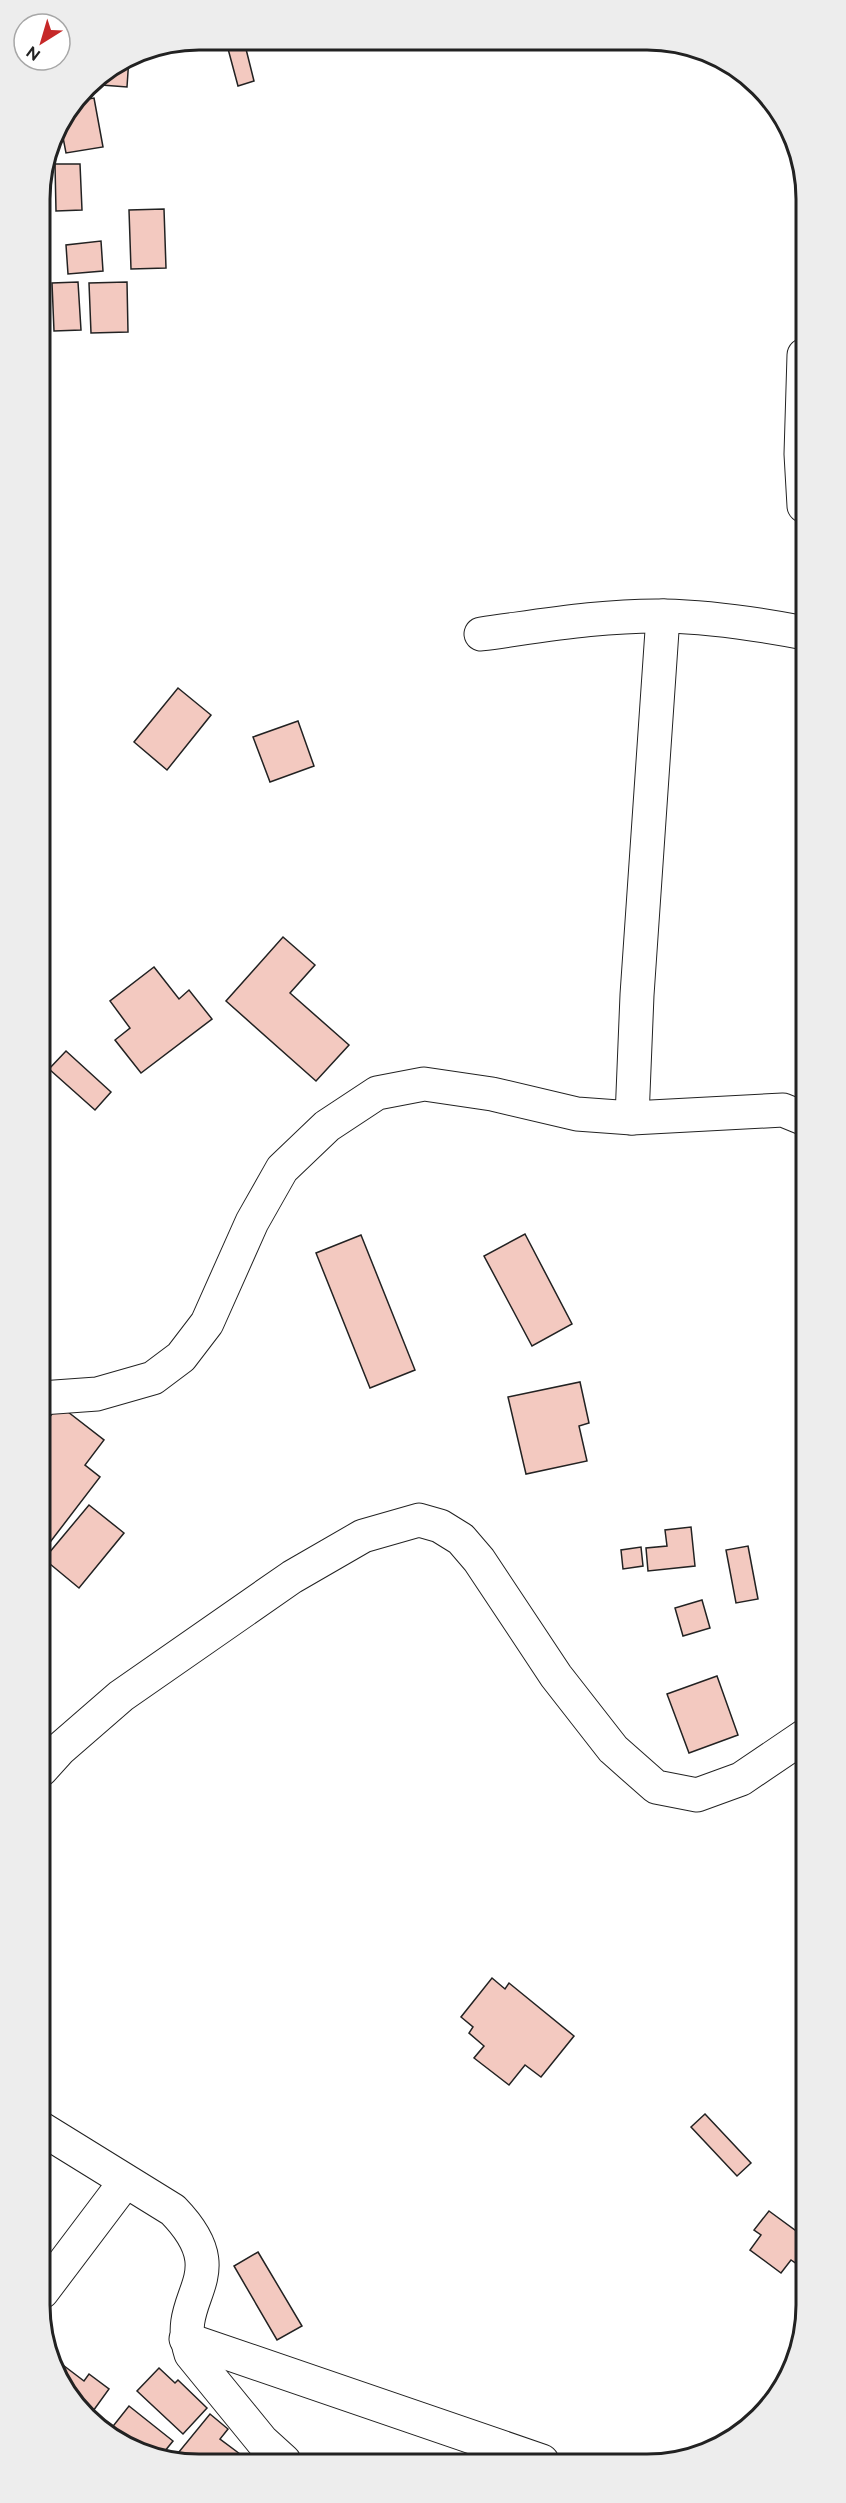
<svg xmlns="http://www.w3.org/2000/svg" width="846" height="2503" font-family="Raleway,sans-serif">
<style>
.building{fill:#f3c9c0;stroke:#222;stroke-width:1.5}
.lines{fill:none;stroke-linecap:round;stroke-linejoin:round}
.minor-casing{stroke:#222;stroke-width:35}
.minor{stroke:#fff;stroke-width:33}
.rim{fill:none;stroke:#222;stroke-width:3}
</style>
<rect width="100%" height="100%" fill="#fff"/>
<g class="building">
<polygon points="244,41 254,81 238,86 227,45"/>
<polygon points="129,57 127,87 89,84 93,79"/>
<polygon points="94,98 103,147 66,153 60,122 76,101"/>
<polygon points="55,164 80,164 82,210 56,211"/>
<polygon points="164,209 166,268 131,269 129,210"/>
<polygon points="101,241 103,271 68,274 66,245"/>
<polygon points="78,282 81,330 54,331 52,283"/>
<polygon points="127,282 128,332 91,333 89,283"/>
<polygon points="178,688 211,715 167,770 134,742"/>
<polygon points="298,721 314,766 270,782 253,737"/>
<polygon points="283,937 315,965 290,993 349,1045 316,1081 226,1001"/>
<polygon points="154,967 179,999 189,990 212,1019 141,1073 115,1040 130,1028 110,1001"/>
<polygon points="66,1051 111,1092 95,1110 49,1069"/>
<polygon points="525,1234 572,1324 532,1346 484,1256"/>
<polygon points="361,1235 415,1370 370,1388 316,1253"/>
<polygon points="580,1382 589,1423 579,1426 587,1461 526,1474 508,1397"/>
<polygon points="59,1405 104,1440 85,1465 100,1477 41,1554 41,1428"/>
<polygon points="89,1505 124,1533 79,1588 44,1559"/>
<polygon points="691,1527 695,1566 648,1571 646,1548 667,1546 665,1530"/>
<polygon points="748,1546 758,1599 736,1603 726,1550"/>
<polygon points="641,1547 643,1566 623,1569 621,1550"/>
<polygon points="702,1600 710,1628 683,1636 675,1608"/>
<polygon points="717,1676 738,1735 689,1753 667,1694"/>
<polygon points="492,1978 505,1989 509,1983 574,2036 541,2077 525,2065 509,2085 474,2058 484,2046 469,2033 473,2027 461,2017"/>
<polygon points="705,2114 751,2163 737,2176 691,2127"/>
<polygon points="769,2211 807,2239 807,2271 791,2260 781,2273 750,2250 761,2235 754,2230"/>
<polygon points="258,2252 302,2326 277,2340 234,2266"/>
<polygon points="55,2359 84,2381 89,2374 109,2389 88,2418"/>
<polygon points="159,2368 175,2383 178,2380 207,2408 183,2434 137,2391"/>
<polygon points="129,2406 173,2441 160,2457 110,2430"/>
<polygon points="210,2414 228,2429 220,2439 240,2454 234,2461 179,2461 174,2458"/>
</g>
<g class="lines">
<defs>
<g id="minor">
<polyline points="804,355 801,454 804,506"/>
<path d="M481 634C541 626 602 615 664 616 711 617 758 624 805 633"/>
<polyline points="632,1118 637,995 663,616"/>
<polyline points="41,1398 97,1394 153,1378 181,1357 207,1323 252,1222 282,1169 327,1126 377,1093 424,1084 492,1094 577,1114 632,1118 783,1110 805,1119"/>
<polyline points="41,1770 60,1749 121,1696 292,1577 363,1536 419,1520 440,1526 461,1539 479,1560 556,1676 613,1749 656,1787 697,1795 741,1779 806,1735"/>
<path d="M42 2129 173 2210C238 2277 171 2294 191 2354L262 2441 284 2461"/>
<polyline points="42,2292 125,2182"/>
<polyline points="186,2339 542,2461"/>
</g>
</defs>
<use href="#minor" class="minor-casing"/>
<use href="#minor" class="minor"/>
</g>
<path d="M0 0H846V2503H0ZM199 50H647A149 149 0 0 1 796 199V2305A149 149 0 0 1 647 2454H199A149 149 0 0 1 50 2305V199A149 149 0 0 1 199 50Z" fill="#ededed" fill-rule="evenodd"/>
<path class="rim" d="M199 50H647A149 149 0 0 1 796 199V2305A149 149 0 0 1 647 2454H199A149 149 0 0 1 50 2305V199A149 149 0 0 1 199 50Z"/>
<g transform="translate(42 42) rotate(217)"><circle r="28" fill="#ffffff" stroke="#a7a7a7" stroke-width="1.5"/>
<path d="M0-4.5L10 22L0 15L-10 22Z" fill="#c62828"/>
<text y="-9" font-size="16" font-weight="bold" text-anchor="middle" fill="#222222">N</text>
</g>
</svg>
